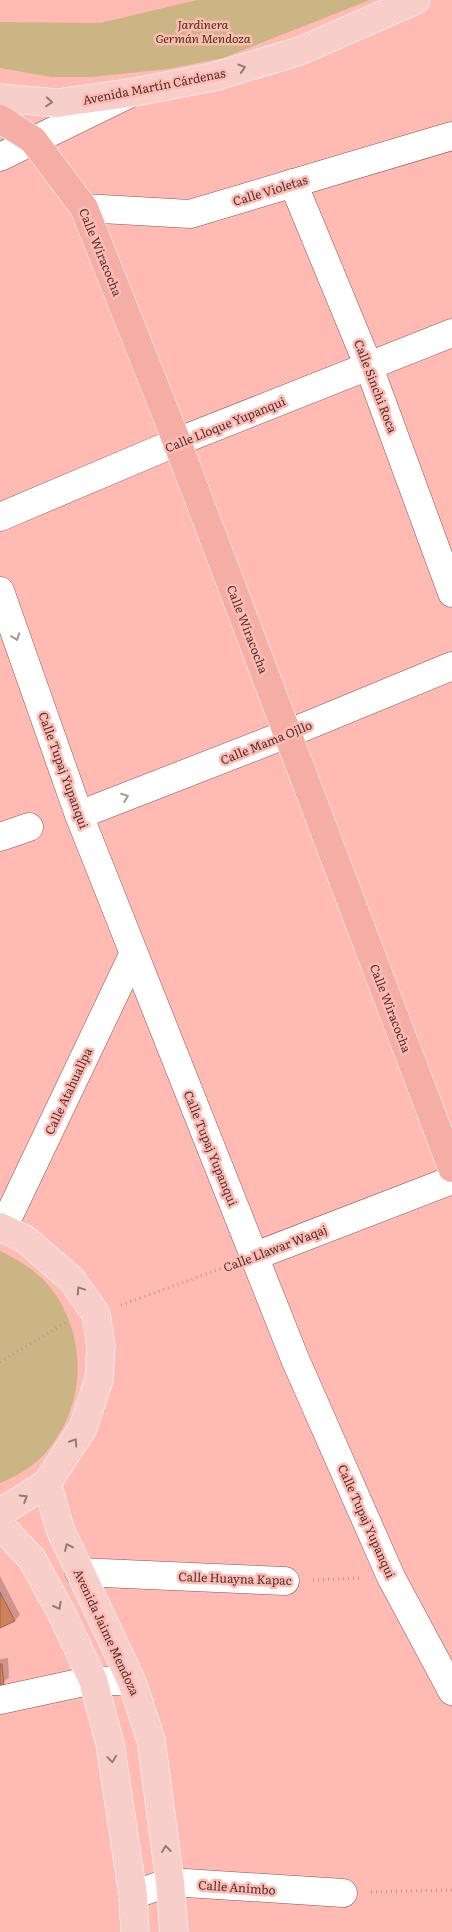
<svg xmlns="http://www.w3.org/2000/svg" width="452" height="1932" font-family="Literata,serif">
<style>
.green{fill:#cbb585}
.shadow{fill:#0003}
.building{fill:#cd805a;stroke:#9c664c}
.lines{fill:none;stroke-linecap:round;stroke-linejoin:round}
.minor-casing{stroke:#8c524c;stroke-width:29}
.major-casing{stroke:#fff;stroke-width:29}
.highway-casing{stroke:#fff;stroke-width:29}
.path{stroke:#c79089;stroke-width:3;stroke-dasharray:1 4;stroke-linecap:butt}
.minor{stroke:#fff;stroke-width:28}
.major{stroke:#f8ceca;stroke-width:28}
.highway{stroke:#f4aea6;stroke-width:28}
.oneway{stroke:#997774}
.oneway2{stroke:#a59896}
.labels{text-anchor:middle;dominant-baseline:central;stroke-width:5;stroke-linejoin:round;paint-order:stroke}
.park-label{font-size:12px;font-style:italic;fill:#463713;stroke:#ffbbb3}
.street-label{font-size:12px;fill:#4b302d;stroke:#ffbbb3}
</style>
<rect width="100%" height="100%" fill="#ffbbb3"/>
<g class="green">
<polygon points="197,0 370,0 223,58 168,69 92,77 52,77 0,68 0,22 100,23"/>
<path d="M0 1251C20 1260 41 1274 54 1292 88 1341 85 1406 47 1451 35 1466 17 1476 0 1483Z"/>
</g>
<g class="shadow">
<polygon points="0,1576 20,1615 15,1620 0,1627"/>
<polygon points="8,1658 9,1678 0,1684 0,1659"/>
</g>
<g class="building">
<polygon points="0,1592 15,1621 0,1628"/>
<polygon points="0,1664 2,1664 4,1685 0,1686"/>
</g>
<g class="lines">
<defs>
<g id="minor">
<polyline points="0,157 127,95"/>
<polyline points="293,183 369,367 452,593"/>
<polyline points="84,208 190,214 452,136"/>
<polyline points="0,517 177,442 452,333"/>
<polyline points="0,591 79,815 295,1359 391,1577 452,1691"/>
<polyline points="79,815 287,734 452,666"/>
<polyline points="0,837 29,827"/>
<polyline points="3,1228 133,955"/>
<polyline points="255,1256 452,1180"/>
<polyline points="79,1572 285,1581"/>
<polyline points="0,1700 93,1680 132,1682"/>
<polyline points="133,1895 170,1882 343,1893"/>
</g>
<g id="major">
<polyline points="0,98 57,103 135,92 213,77 300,51 416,0"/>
<polyline points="0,1227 25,1239 72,1280 96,1314 101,1346 99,1379 83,1428 47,1483 0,1513"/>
<polyline points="47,1483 60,1529 132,1682 151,1740 170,1882 174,1932"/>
<polyline points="0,1525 32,1559 63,1616 93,1680 110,1744 133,1895 135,1932"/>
</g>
<polyline id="highway" points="0,119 33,140 84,208 177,442 452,1168"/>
</defs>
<use href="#minor" class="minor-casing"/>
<use href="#major" class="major-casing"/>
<use href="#highway" class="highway-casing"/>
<g class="path">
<polyline points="121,1305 228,1266"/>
<polyline points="0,1362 68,1321"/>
<polyline points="313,1580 360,1578"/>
<polyline points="371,1892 452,1890"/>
</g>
<use href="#minor" class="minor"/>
<use href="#major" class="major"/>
<use href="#highway" class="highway"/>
</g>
<defs><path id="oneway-chevron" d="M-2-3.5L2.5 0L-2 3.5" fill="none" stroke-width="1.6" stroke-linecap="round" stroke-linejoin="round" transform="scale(1.25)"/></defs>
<g class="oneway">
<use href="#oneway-chevron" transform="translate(242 68) rotate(-17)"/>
<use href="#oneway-chevron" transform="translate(49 102) rotate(5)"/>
<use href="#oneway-chevron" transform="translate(80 1290) rotate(-124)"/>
<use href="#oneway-chevron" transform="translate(74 1442) rotate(-57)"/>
<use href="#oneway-chevron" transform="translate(24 1498) rotate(-32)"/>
<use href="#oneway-chevron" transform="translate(68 1547) rotate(-115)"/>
<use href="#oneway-chevron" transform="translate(58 1606) rotate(61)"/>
<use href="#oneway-chevron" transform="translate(112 1759) rotate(82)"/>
<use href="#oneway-chevron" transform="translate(166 1849) rotate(-97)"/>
</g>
<g class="oneway2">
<use href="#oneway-chevron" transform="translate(16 637) rotate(70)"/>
<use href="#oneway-chevron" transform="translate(125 797) rotate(-21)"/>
</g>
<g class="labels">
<g class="park-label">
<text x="203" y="24">Jardinera<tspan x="203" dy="14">Germán Mendoza</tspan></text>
</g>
<g class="street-label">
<text transform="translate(154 86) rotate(-11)">Avenida Martín Cárdenas</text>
<text transform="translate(270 190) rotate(-17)">Calle Violetas</text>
<text transform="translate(101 252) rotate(68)">Calle Wiracocha</text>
<text transform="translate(376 386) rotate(69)">Calle Sinchi Roca</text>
<text transform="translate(225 424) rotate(-22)">Calle Lloque Yupanqui</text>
<text transform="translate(248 629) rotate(69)">Calle Wiracocha</text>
<text transform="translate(266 742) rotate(-22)">Calle Mama Ojllo</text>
<text transform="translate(64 770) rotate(70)">Calle Tupaj Yupanqui</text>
<text transform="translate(391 1008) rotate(69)">Calle Wiracocha</text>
<text transform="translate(68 1091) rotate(-65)">Calle Atahuallpa</text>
<text transform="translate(211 1148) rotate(68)">Calle Tupaj Yupanqui</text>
<text transform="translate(275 1248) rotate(-21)">Calle Llawar Waqaj</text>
<text transform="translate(367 1521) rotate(66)">Calle Tupaj Yupanqui</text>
<text transform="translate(235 1578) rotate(2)">Calle Huayna Kapac</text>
<text transform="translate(107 1632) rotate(65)">Avenida Jaime Mendoza</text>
<text transform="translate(237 1887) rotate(4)">Calle Animbo</text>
</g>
</g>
</svg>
